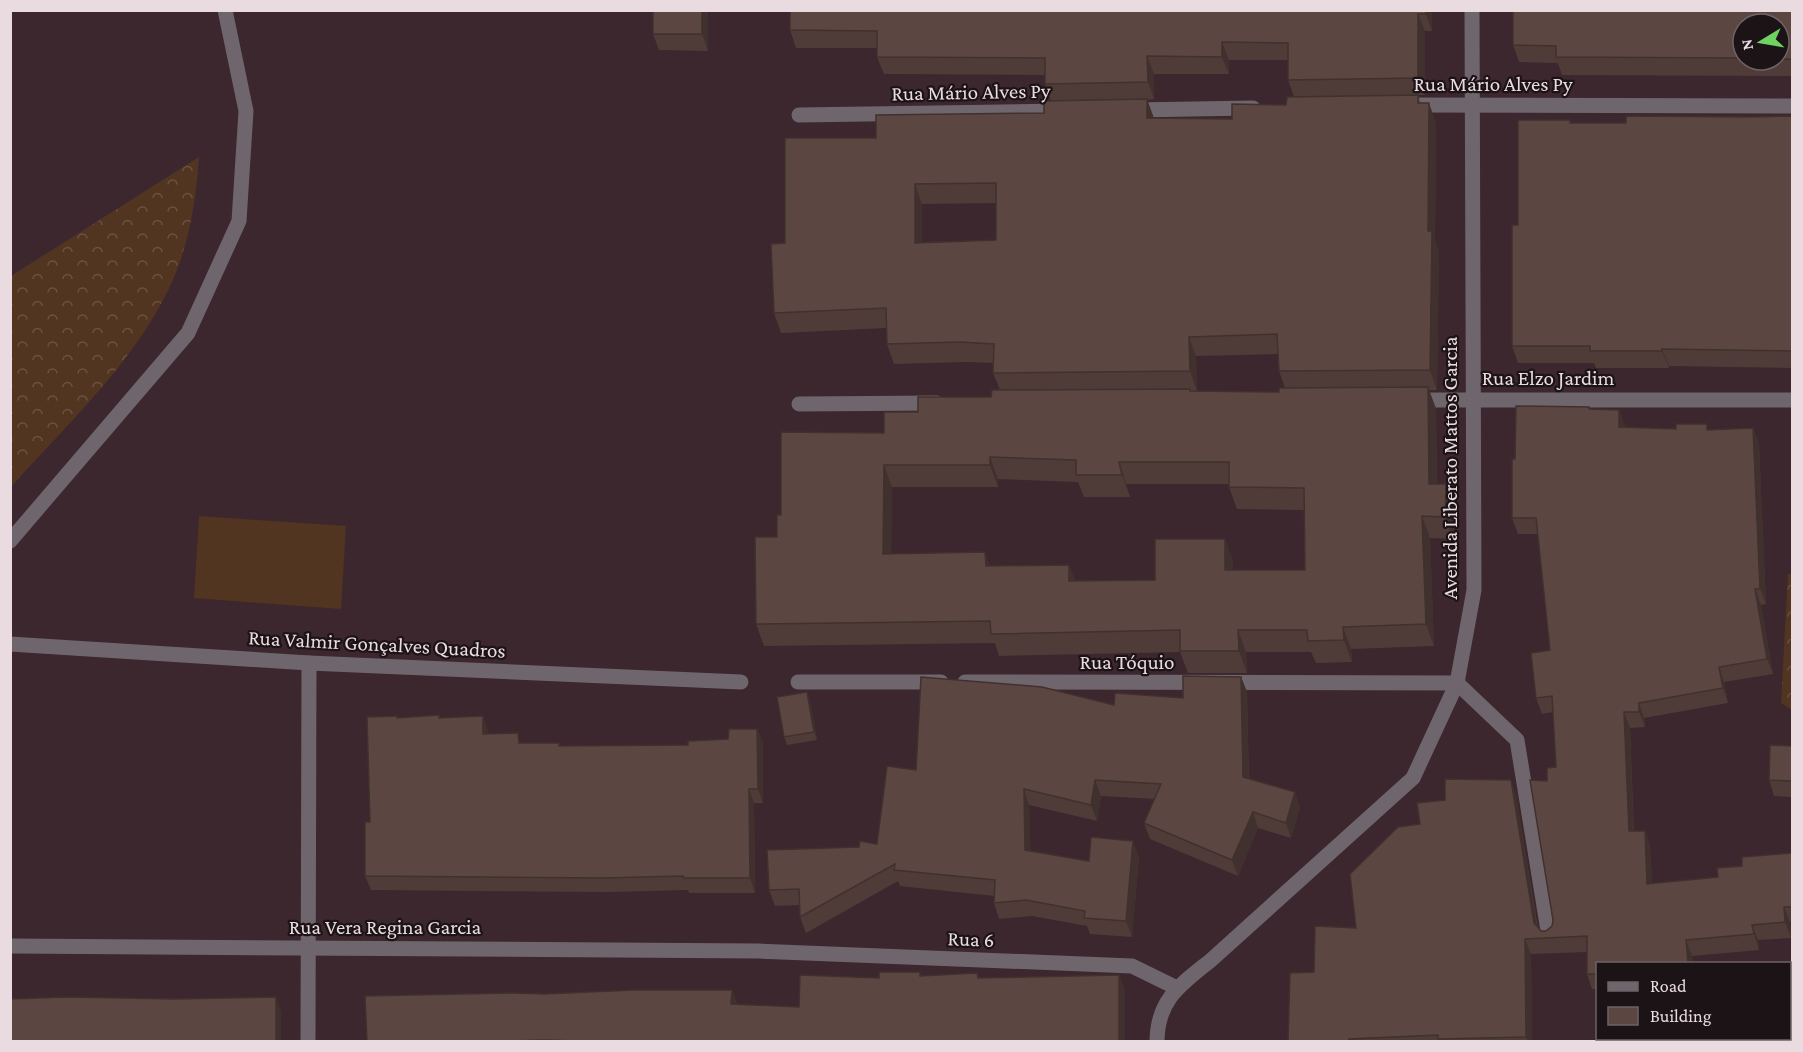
<svg xmlns="http://www.w3.org/2000/svg" width="1803" height="1052" font-family="'Crimson Pro',serif">
<style>
.grass{fill:#523520}
.forest{fill:url(#forest-crowns)}
.lines{fill:none;stroke-linecap:round;stroke-linejoin:round}
.minor{stroke:#6e666c;stroke-width:15}
.wall{fill:#4f3c39;fill-rule:evenodd}
.shaded-wall{fill:#40312e}
.building{fill:#5c4642;stroke:#40312e;stroke-width:1.5;fill-rule:evenodd}
.labels{text-anchor:middle;dominant-baseline:central;stroke-width:4.5;stroke-linejoin:round;paint-order:stroke}
.street-label{font-size:21px;fill:#e9dbdf;stroke:#1c1316}
</style>
<defs>
<pattern id="forest-crowns" width="20" height="18" patternUnits="userSpaceOnUse" patternTransform="scale(1.5)"><rect width="20" height="18" fill="#523520"/><path d="M2 6a3 3 0 1 1 6 0M12 15a3 3 0 1 1 6 0" fill="none" stroke="#6b5240"/></pattern>
</defs>
<rect width="100%" height="100%" fill="#3b272d"/>
<polygon class="grass" points="199,516 346,526 341,609 194,598"/>
<g class="forest">
<path d="M199 157C196 201 189 246 170 286 135 362 66 425 11 487V276Z"/>
<polygon points="1788,574 1792,574 1792,710 1781,703"/>
</g>
<g class="lines">
<g class="minor">
<polyline points="1409,105 1792,106"/>
<polyline points="1133,110 1253,108"/>
<polyline points="799,115 1064,111"/>
<polyline points="1414,400 1792,400"/>
<polyline points="799,404 937,403"/>
<polyline points="10,541 188,333 239,221 246,111 225,10"/>
<polyline points="10,644 309,663 741,682"/>
<polyline points="798,682 941,682"/>
<polyline points="965,682 1457,683"/>
<polyline points="1457,683 1517,740 1549,937"/>
<polyline points="10,946 758,951 1132,966 1177,988"/>
<polyline points="308,1042 309,663"/>
<path d="M1157 1042C1157 1000 1180 985 1210 961L1413 778 1457 683 1474 590 1472 10"/>
</g>
</g>
<g class="wall">
<polygon points="708,10 708,51 659,50 653,34"/>
<path d="M1432 10V31H1425V95H1418L1420 103 1436 123 1435 241 1439 251 1437 390H1429L1436 409 1437 484 1454 506 1453 539 1430 538 1434 646 1351 649 1352 662 1316 663 1311 652H1246L1247 673H1188L1180 652 999 656 995 643 764 646 756 624 777 537 781 515 884 433 918 412 991 397 1000 390 993 373 994 363 967 362 894 364 887 344 886 328 781 333 774 313 785 243 876 138 1044 113 1051 101 1045 84V75L884 74 877 57V48H796L790 30ZM1229 60H1288V80L1294 97 1286 105 1232 119 1154 118 1147 100 1154 99V74H1229ZM996 203V240L922 242V204ZM1278 354 1279 371 1285 388 1279 392 1197 391 1196 356ZM998 479 1078 482 1084 497H1130L1126 484H1229V487L1237 509 1304 510 1305 570H1233V561L1225 539 1155 580 1075 581 1069 565 990 566 891 554 892 487H998Z"/>
<path d="M1792 10V76L1562 75 1558 63 1519 62 1513 45ZM1743 24H1779V60H1743Z"/>
<polygon points="1792,116 1792,368 1669,366 1669,368 1596,368 1594,363 1518,363 1512,346 1518,225 1570,120 1572,123 1626,123"/>
<polygon points="1589,407 1590,409 1619,410 1625,427 1709,430 1753,428 1759,444 1766,604 1761,605 1773,674 1724,682 1728,703 1644,718 1645,727 1630,728 1634,831 1645,831 1650,846 1652,883 1718,877 1742,866 1792,853 1792,922 1790,922 1791,938 1758,940 1759,950 1692,956 1693,963 1598,963 1598,989 1592,989 1587,974 1587,952 1531,954 1532,1041 1288,1041 1314,972 1356,928 1420,824 1516,795 1538,928 1541,931 1546,931 1552,926 1553,920 1547,781 1556,767 1553,712 1542,714 1536,698 1550,650 1538,534 1518,534 1512,518 1515,459"/>
<polygon points="1241,677 1247,692 1249,778 1295,792 1300,808 1291,838 1258,828 1238,876 1150,839 1144,823 1155,799 1101,796 1097,821 1029,805 1030,851 1089,861 1139,857 1132,937 1090,934 1087,926 1032,916 999,919 994,903 994,896 900,886 898,881 806,933 800,917 800,905 775,906 769,890 859,847 877,844 916,770 1114,705 1183,698"/>
<polygon points="810,701 817,740 787,745 784,737"/>
<polygon points="439,715 440,718 483,716 488,731 488,734 522,743 559,743 560,746 688,745 728,739 757,729 763,743 763,803 754,803 755,893 689,893 688,890 608,892 371,890 365,876 370,822 397,718"/>
<polygon points="1792,746 1792,797 1774,796 1769,780"/>
<polygon points="920,972 921,976 979,978 1119,975 1125,992 1125,1041 367,1041 732,990 737,1004 799,1007 879,978"/>
</g>
<g class="shaded-wall">
<polygon points="702,10 708,10 708,51 702,34"/>
<polygon points="1426,10 1432,10 1432,31 1426,14"/>
<polygon points="1418,14 1425,31 1425,95 1418,78"/>
<polygon points="1222,42 1229,60 1229,74 1222,57"/>
<polygon points="1147,56 1154,74 1154,99 1148,82"/>
<polygon points="1147,99 1154,119 1147,118"/>
<polygon points="1429,103 1436,123 1435,241 1439,251 1437,390 1430,370 1428,231"/>
<polygon points="915,184 922,204 922,262 915,243"/>
<polygon points="1189,337 1196,356 1197,391 1190,371"/>
<polygon points="1662,349 1669,366 1669,368 1662,351"/>
<polygon points="1428,387 1436,409 1437,506 1429,484"/>
<polygon points="1619,410 1625,426 1624,442 1619,427"/>
<polygon points="1753,428 1759,444 1766,604 1760,589"/>
<polygon points="990,457 998,479 998,487 990,465"/>
<polygon points="1119,462 1126,484 1130,497 1122,475"/>
<polygon points="884,465 892,487 891,576 883,554"/>
<polygon points="1446,484 1454,506 1453,539 1445,517"/>
<polygon points="1422,516 1430,538 1434,646 1426,624"/>
<polygon points="1225,539 1233,561 1233,592 1225,570"/>
<polygon points="985,552 993,574 986,566"/>
<polygon points="1069,565 1077,587 1069,581"/>
<polygon points="1755,589 1761,605 1773,674 1767,659"/>
<polygon points="1343,627 1351,649 1352,662 1344,640"/>
<polygon points="1238,630 1246,652 1247,673 1239,651"/>
<polygon points="1719,667 1724,682 1728,703 1723,688"/>
<polygon points="1241,677 1247,692 1249,792 1243,777"/>
<polygon points="807,692 810,701 817,740 814,732"/>
<polygon points="1639,703 1644,718 1645,727 1639,712"/>
<polygon points="1624,712 1630,728 1634,847 1629,831"/>
<polygon points="483,716 488,731 488,748 483,734"/>
<polygon points="757,729 763,743 763,803 758,789"/>
<polygon points="1095,780 1101,796 1097,821 1091,805"/>
<polygon points="1511,780 1516,795 1539,939 1534,923"/>
<polygon points="749,789 754,803 755,893 750,878"/>
<polygon points="1024,789 1029,805 1031,866 1025,850"/>
<polygon points="1295,792 1300,808 1291,838 1286,823"/>
<polygon points="1253,812 1258,828 1238,876 1232,860"/>
<polygon points="1645,831 1650,846 1653,899 1647,884"/>
<polygon points="1133,841 1139,857 1132,937 1126,921"/>
<polygon points="1784,907 1790,922 1791,938 1785,922"/>
<polygon points="1752,925 1758,940 1759,950 1754,934"/>
<polygon points="1525,939 1531,954 1532,1041 1528,1041 1526,1037"/>
<polygon points="1686,940 1692,956 1693,963 1688,963"/>
<polygon points="1119,975 1125,992 1125,1041 1119,1041"/>
<polygon points="732,990 738,1007 731,1004"/>
<polygon points="276,997 281,1011 281,1041 276,1041"/>
<rect x="1653" y="1038" width="5" height="3"/>
</g>
<g class="building">
<rect x="653" y="10" width="49" height="24"/>
<polygon points="790,10 1426,10 1426,14 1418,14 1418,78 1288,80 1288,43 1222,42 1222,57 1147,56 1148,82 1045,84 1045,58 877,57 877,31 790,30"/>
<polygon points="1513,10 1792,10 1792,59 1779,59 1779,24 1743,24 1743,58 1556,57 1556,46 1513,45"/>
<path d="M1418 95V103H1429L1428 231H1432L1430 370 1279 371 1277 334 1189 337 1190 371 993 373 994 344 960 342 887 344 886 308 774 313 771 244 785 243V138H876V115L1044 113V101L1147 99V118L1232 119V104L1286 105 1287 97ZM996 183V240L915 243V184Z"/>
<polygon points="1626,116 1753,117 1792,116 1792,351 1662,349 1662,351 1590,351 1590,346 1512,346 1512,225 1518,225 1518,120 1570,120 1570,123 1626,123"/>
<path d="M1428 387 1429 484H1446L1445 517 1422 516 1426 624 1343 627 1344 640 1308 641 1307 630H1238L1239 651H1180V630L991 634 990 621 756 624 755 537H777V515H781V432L884 433V412H918V397H991L992 390 1190 389V391L1279 392V388ZM990 457 1076 460V475H1122L1119 462H1229V487L1304 488 1305 570H1225V539H1155V580L1069 581V565L986 566 985 552 883 554 884 465H990Z"/>
<polygon points="1516,406 1589,407 1589,409 1619,410 1619,427 1676,429 1676,424 1707,424 1707,430 1753,428 1760,589 1755,589 1767,659 1719,667 1723,688 1639,703 1639,712 1624,712 1629,831 1645,831 1647,884 1718,877 1717,868 1742,866 1742,857 1792,853 1792,907 1784,907 1785,922 1752,925 1754,934 1686,940 1688,963 1598,963 1598,974 1587,974 1587,936 1525,939 1526,1037 1438,1039 1438,1035 1349,1039 1349,1041 1288,1041 1290,973 1314,972 1315,926 1356,928 1350,874 1398,827 1420,824 1417,803 1445,800 1445,779 1511,780 1534,923 1541,931 1546,931 1552,926 1553,920 1530,780 1547,781 1547,768 1556,767 1552,696 1536,698 1531,653 1550,650 1536,518 1512,518 1512,459 1515,459"/>
<polygon points="1183,676 1241,677 1243,777 1295,792 1286,823 1253,812 1232,860 1144,823 1161,784 1095,780 1091,805 1024,789 1025,850 1089,861 1091,837 1133,841 1126,921 1084,918 1085,911 1026,900 994,903 995,880 894,870 895,864 800,917 799,889 769,890 767,850 859,847 860,841 877,844 887,766 916,770 921,677 1042,687 1114,705 1115,693 1183,698"/>
<polygon points="807,692 814,732 784,737 777,697"/>
<polygon points="439,715 439,718 483,716 483,734 518,733 519,743 559,743 559,746 688,745 688,741 728,739 729,729 757,729 758,789 749,789 750,878 684,878 683,876 603,878 365,876 365,822 370,822 367,717 397,716 397,718"/>
<polygon points="1770,745 1792,746 1792,781 1769,780"/>
<polygon points="879,972 920,972 920,976 977,973 978,978 1119,975 1119,1041 576,1041 544,1040 511,1041 367,1041 365,996 514,993 544,994 635,990 732,990 731,1004 799,1007 800,975 879,978"/>
<polygon points="67,997 175,999 276,997 276,1041 10,1041 10,999"/>
<rect x="1616" y="1038" width="37" height="3"/>
</g>
<g class="labels">
<g class="street-label">
<text x="1493" y="84">Rua Mário Alves Py</text>
<text transform="translate(971 92) rotate(-1)">Rua Mário Alves Py</text>
<text x="1548" y="378">Rua Elzo Jardim</text>
<text transform="translate(1450 468) rotate(-90)">Avenida Liberato Mattos Garcia</text>
<text transform="translate(377 644) rotate(3)">Rua Valmir Gonçalves Quadros</text>
<text x="1127" y="662">Rua Tóquio</text>
<text x="385" y="927">Rua Vera Regina Garcia</text>
<text transform="translate(971 939) rotate(2)">Rua 6</text>
</g>
</g>
<rect width="1803" height="1052" fill="none" stroke="#e9dbdf" stroke-width="24"/>
<rect x="1596" y="962" width="195" height="78" fill="#1c1316" stroke="#6e6366" stroke-width="1.5"/>
<rect x="1608" y="982" width="30" height="9" fill="#6e666c" stroke="#6e6366" stroke-width="1.5"/>
<text x="1650" y="992" font-size="18" fill="#e9dbdf">Road</text>
<rect x="1608" y="1007" width="30" height="18" fill="#5c4642" stroke="#6e6366" stroke-width="1.5"/>
<text x="1650" y="1022" font-size="18" fill="#e9dbdf">Building</text>
<g transform="translate(1761 42) rotate(259)"><circle r="28" fill="#1c1316" stroke="#6e6366" stroke-width="1.5"/>
<path d="M0-4.5L10 22L0 15L-10 22Z" fill="#6ed360"/>
<text y="-9" font-size="16" font-weight="bold" text-anchor="middle" fill="#e9dbdf">N</text>
</g>
</svg>
